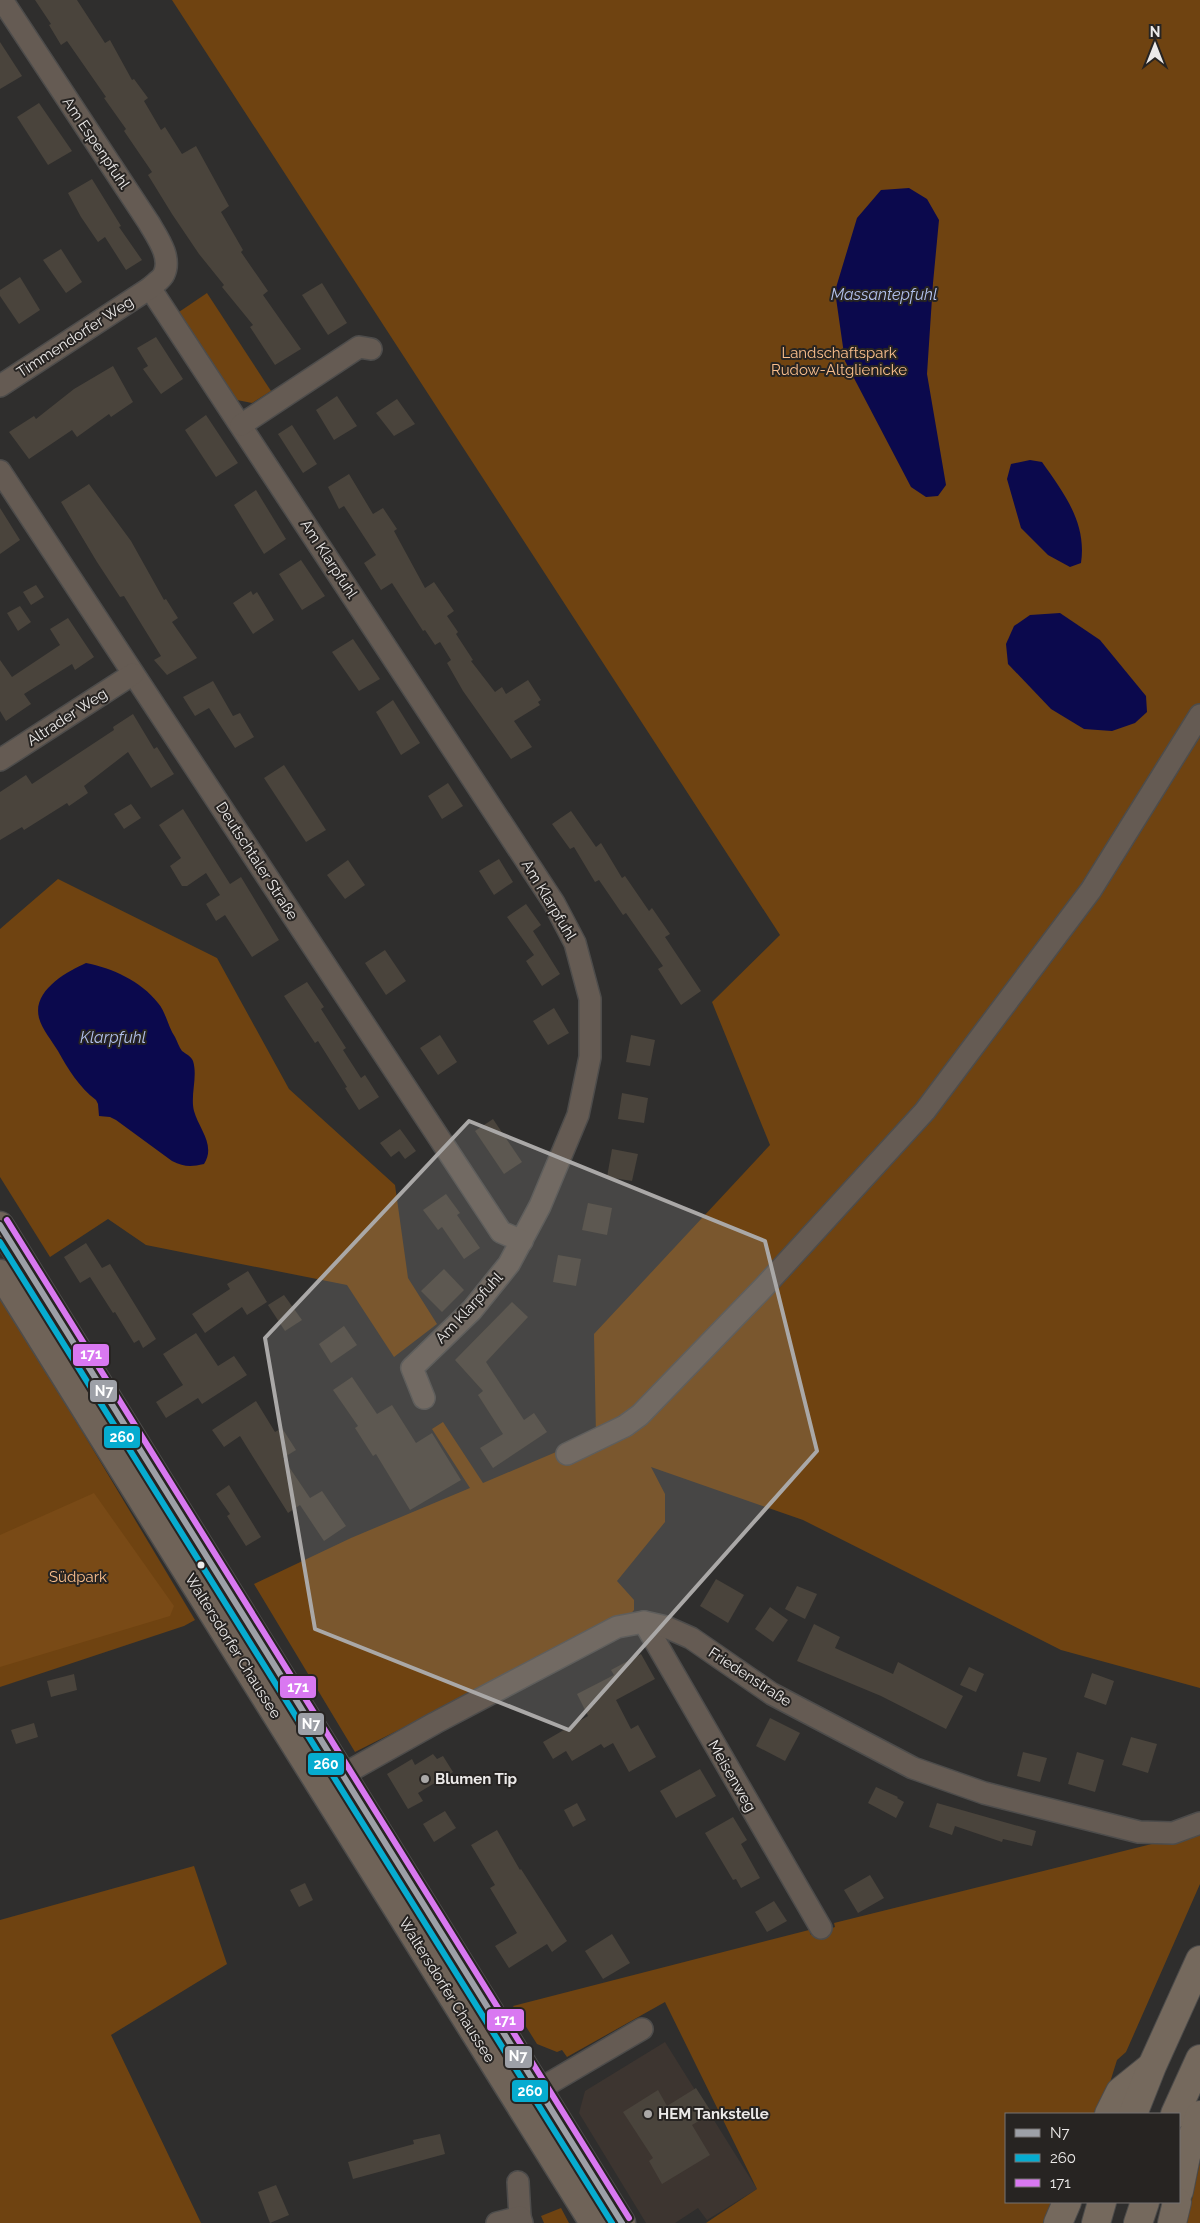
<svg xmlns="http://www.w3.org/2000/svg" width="1200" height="2223" font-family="Raleway,sans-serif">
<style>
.built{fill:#3d3530}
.green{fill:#6f4311}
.forest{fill:#794a16}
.water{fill:#0b094d}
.building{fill:#4a443c}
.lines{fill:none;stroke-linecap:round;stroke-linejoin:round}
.minor-casing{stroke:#4d4c4b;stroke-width:24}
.major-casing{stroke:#4d4c4b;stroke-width:29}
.highway-casing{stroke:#4d4c4b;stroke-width:30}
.minor{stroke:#655b53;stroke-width:21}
.major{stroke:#6f6358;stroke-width:26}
.highway{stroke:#75695d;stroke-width:28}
.bus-1-casing{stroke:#272422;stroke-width:10}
.bus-2-casing{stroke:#272422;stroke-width:10}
.bus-3-casing{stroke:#272422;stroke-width:10}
.bus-1{stroke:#9da0a7;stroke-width:6}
.bus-2{stroke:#06acd0;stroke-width:6}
.bus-3{stroke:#d978f1;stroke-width:6}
.marked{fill:#aaa8a7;fill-opacity:0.2;stroke:#aaa8a7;stroke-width:4;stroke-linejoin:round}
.bus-dot{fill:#eceae9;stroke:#272422;stroke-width:2}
.poi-dot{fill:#aaa8a7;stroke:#272422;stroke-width:2}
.labels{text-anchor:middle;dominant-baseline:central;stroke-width:4;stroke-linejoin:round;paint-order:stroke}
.street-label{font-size:15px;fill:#eceae9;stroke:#272422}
.park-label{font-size:15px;fill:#fabf8d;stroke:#272422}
.poi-label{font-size:15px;font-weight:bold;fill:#eceae9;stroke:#272422;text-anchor:start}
.water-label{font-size:16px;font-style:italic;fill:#b2c1ec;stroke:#272422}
.line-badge{stroke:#272422;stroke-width:2}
.badge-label{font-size:14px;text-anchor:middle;font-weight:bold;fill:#fff}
</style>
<rect width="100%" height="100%" fill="#2f2e2d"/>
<polygon class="built" points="665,2042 757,2189 707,2220 698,2208 675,2223 646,2223 579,2113 585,2091"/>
<g class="green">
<polygon points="172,0 1200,0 1200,1688 1061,1650 803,1520 651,1467 665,1494 665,1522 617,1581 634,1600 634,1610 628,1617 595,1631 355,1752 254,1584 351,1538 470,1488 432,1429 443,1422 483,1483 596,1435 594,1334 770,1145 712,1002 780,935"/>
<polygon points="207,293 271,391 252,403 232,399 176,314"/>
<polygon points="58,879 217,958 289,1089 395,1185 408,1278 437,1324 394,1357 347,1285 146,1245 108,1219 50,1257 0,1177 0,929"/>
<polygon points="0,1294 195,1620 184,1626 0,1687"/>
<polygon points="1200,1832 1200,1884 1126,2052 1117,2060 1107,2092 1096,2114 1006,2114 1006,2202 1054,2202 1046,2223 706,2223 757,2189 665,2002 567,2057 562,2050 557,2052 537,2044 513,2006 809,1930 811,1935 835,1927 834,1923"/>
<polygon points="194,1866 227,1964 111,2035 201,2223 0,2223 0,1920"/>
<polygon points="1200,2162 1200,2223 1187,2223"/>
<polygon points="561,2208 569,2223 544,2223 541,2216"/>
</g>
<polygon class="forest" points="94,1493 174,1606 170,1616 0,1667 0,1535"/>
<g class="water">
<polygon points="909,188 927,199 939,220 933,283 927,374 946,485 938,496 926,497 911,487 845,361 835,291 857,218 881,190"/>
<path d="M1030 460 1042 462C1064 493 1087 523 1081 563L1070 567 1048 555 1021 528 1007 479 1011 464Z"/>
<polygon points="1060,613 1100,640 1146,696 1147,712 1135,723 1112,731 1084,729 1051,709 1008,664 1006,644 1014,626 1030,615"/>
<path d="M86 963C112 968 141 981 158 1003 166 1012 168 1027 175 1037 177 1041 179 1047 182 1051 186 1054 191 1056 193 1061 198 1077 190 1095 194 1111 199 1129 216 1145 204 1164 191 1167 184 1167 172 1161L116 1120 110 1117 99 1116 98 1104 96 1100C79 1087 68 1069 58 1051 52 1041 42 1029 39 1018 32 991 66 972 86 963Z"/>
</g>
<g class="building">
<polygon points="35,0 77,0 105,43 110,40 132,80 134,79 148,98 144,101 161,130 165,127 182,154 196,146 229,206 221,212 243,250 241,252 268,291 263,295 301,349 275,365 250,327 253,325 222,287 224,285 199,254 172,214 148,175 152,172 124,131 126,129 104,98 106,97 67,41 61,45 49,25 51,24"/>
<polygon points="0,42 22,76 0,89"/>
<polygon points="39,103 72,151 48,165 17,117"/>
<polygon points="92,179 121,226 119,227 142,260 126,270 105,237 98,242 81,217 68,193"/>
<polygon points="61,249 82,282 66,293 43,260"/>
<polygon points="20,277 40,310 19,324 0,296 0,290"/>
<polygon points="322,283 347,323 328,335 302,295"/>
<polygon points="156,337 183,379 161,394 143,369 148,366 137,348"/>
<polygon points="113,366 133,402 111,417 109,414 77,437 72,430 29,459 9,432 34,416 36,419 74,389"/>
<polygon points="337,396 357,426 334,440 316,410"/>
<polygon points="397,399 415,424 394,436 376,413"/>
<polygon points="206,415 238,463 216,477 185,430"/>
<polygon points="292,425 317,464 303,473 278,434"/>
<polygon points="349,474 373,514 383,508 397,529 394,531 425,588 434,582 454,611 447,616 458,632 456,634 473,660 471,661 495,692 502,687 506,694 528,680 541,700 538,702 540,705 514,721 532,747 511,759 463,691 447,663 451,660 440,642 435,645 425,630 423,631 392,583 381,590 364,563 376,555 344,506 339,509 328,487"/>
<polygon points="89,484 131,541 164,600 166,599 178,618 172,622 197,658 167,675 154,660 161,656 124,596 120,597 97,562 61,502"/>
<polygon points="256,490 286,539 264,554 234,505"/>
<polygon points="0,508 20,540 0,554"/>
<polygon points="301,560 325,596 302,610 279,574"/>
<polygon points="36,585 44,597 31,605 23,592"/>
<polygon points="251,591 253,595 257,592 274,620 253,634 233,603"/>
<polygon points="20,606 31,622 18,631 7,613"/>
<polygon points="68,618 94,657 75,670 72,664 24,694 31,704 6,721 0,711 0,660 12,677 60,645 50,629"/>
<polygon points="353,639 380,679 359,691 332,652"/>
<polygon points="213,681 233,716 240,713 254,737 235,748 209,708 195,716 183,697"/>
<polygon points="393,700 420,743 401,755 376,712"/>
<polygon points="133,714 154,749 157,747 174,774 151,788 128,752 84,786 88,793 69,806 67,803 24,830 22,827 0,840 0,792 26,775 32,784 114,730 113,727"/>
<polygon points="284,765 326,830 306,842 264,778"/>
<polygon points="448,783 463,806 442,819 428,796"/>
<polygon points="131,804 141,818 124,829 114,814"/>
<polygon points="183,809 230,884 241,877 279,940 252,957 225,915 216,921 206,904 220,895 206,873 187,886 182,886 170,866 181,858 159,825"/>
<polygon points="571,811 596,847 601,843 622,878 625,876 649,911 652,908 670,934 665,937 701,991 681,1005 658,969 663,966 626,913 623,915 599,880 595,882 574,847 570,849 552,824"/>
<polygon points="499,859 513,882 494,895 479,871"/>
<polygon points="348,860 365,885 345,899 327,875"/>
<polygon points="526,904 541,925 533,931 560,974 542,986 526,961 534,955 507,917"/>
<polygon points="385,950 406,981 386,995 365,963"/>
<polygon points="307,982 324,1007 321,1009 346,1048 343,1050 361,1078 365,1075 379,1097 359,1110 345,1088 347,1087 318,1041 315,1043 284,996"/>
<polygon points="554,1008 569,1033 548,1045 533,1021"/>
<polygon points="440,1035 457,1062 438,1075 420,1048"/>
<polygon points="631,1035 655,1040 650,1066 626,1062"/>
<polygon points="622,1093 648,1098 644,1123 618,1119"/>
<polygon points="493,1119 522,1162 504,1174 475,1131"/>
<polygon points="400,1129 416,1151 405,1159 399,1151 391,1157 380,1143"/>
<polygon points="612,1149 638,1154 632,1181 607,1177"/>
<polygon points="446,1194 460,1213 457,1215 480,1248 464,1259 442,1227 438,1230 423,1210"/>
<polygon points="588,1203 612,1208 607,1235 582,1230"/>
<polygon points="86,1243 102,1268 110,1264 156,1339 143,1348 139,1340 134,1343 115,1312 113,1313 90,1277 80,1283 64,1257"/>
<polygon points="558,1255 581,1259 576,1286 553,1282"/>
<polygon points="444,1269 464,1290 442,1312 421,1291"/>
<polygon points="248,1271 267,1302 247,1315 242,1307 205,1333 192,1314 230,1289 227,1284"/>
<polygon points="284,1295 302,1320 285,1331 268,1305"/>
<polygon points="512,1302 528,1317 486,1362 524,1420 534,1413 547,1432 493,1468 480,1448 503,1434 478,1395 483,1391 455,1360"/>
<polygon points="344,1326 357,1345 331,1363 319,1344"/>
<polygon points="196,1333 218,1366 234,1356 247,1375 202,1404 198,1398 166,1418 156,1402 183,1385 163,1354"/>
<polygon points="352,1377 377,1414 392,1405 416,1443 432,1433 461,1480 410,1510 376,1454 373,1456 355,1428 358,1426 333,1390"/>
<polygon points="256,1401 275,1432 282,1428 296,1450 283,1458 310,1498 322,1491 346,1526 324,1541 300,1505 288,1513 240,1436 224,1447 212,1430"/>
<polygon points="229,1485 261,1537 246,1546 227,1516 230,1514 216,1494"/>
<polygon points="716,1579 744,1595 728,1623 700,1606"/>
<polygon points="797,1586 817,1594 805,1619 785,1609"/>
<polygon points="770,1607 788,1620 773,1642 755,1629"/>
<polygon points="814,1624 840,1637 835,1648 893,1674 898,1662 963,1696 946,1729 881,1696 797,1661"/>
<polygon points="641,1654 655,1679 616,1700 631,1729 638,1725 656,1757 629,1772 613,1743 604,1748 601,1744 572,1761 566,1751 553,1759 543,1742 588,1716 577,1694 614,1675 611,1670"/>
<polygon points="969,1667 984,1674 976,1692 960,1685"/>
<polygon points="1092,1673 1114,1681 1106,1705 1084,1697"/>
<polygon points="74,1674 77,1690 51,1697 47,1681"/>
<polygon points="770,1718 800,1733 785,1761 756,1746"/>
<polygon points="34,1723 38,1737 16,1744 11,1730"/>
<polygon points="1131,1737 1157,1744 1148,1773 1122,1765"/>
<polygon points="1023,1752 1047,1758 1040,1782 1017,1776"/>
<polygon points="1077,1752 1104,1760 1095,1792 1068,1784"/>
<polygon points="433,1754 437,1759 443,1756 453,1772 418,1793 423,1801 408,1809 387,1774 412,1759 415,1765"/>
<polygon points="700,1769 716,1796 676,1818 660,1791"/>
<polygon points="876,1787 898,1797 897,1798 904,1802 896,1818 868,1803"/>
<polygon points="577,1803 586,1820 573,1827 564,1810"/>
<polygon points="937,1803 1036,1831 1032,1846 1003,1839 1002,1842 955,1826 952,1835 929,1827"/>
<polygon points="445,1811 456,1828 434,1842 423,1824"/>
<polygon points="733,1817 747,1840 741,1844 760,1878 741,1888 736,1879 733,1880 705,1833"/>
<polygon points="497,1830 520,1870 521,1869 567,1941 552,1952 547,1944 509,1968 495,1946 517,1933 490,1888 495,1885 471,1845"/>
<polygon points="870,1875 884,1898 858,1913 844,1890"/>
<polygon points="305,1883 313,1900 299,1907 290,1890"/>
<polygon points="774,1901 787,1921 767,1932 755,1912"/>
<polygon points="612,1934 630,1963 603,1979 585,1951"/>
<polygon points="696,2088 712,2113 692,2125 710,2155 662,2184 649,2161 653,2158 623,2112 658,2090 667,2106"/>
<polygon points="440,2134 445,2154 353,2179 348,2162 414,2144 413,2140"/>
<polygon points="276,2185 289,2215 270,2223 258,2192"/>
</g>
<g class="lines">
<defs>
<g id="minor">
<polyline points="150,288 554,903 575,943 590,999 590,1057 578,1115 540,1206 509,1264 472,1310 412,1368 424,1398"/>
<path d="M0 386 150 288C154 284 162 279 164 274 172 257 157 237 149 223L2 0"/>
<polyline points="241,425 359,347 371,349"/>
<polyline points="0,471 501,1232 522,1241"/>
<polyline points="0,760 133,674"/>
<polyline points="567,1454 625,1426 640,1415 764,1287 925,1111 1091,890 1200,715"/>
<polyline points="644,1622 821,1928"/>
<polyline points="330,1782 435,1723 617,1627 644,1622 666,1627 691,1638 772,1694 913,1768 984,1793 1139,1832 1173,1833 1200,1823"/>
<polyline points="526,2097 642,2029"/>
<polyline points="518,2182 520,2217 522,2223"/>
<polyline points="497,2223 520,2217"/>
</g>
<g id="major">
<polyline points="0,1225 622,2223"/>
<polyline points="0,1273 593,2223"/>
</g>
<g id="highway">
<polyline points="1109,2114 1120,2092 1151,2067"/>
<polyline points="1133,2114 1152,2066 1200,1960"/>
<polyline points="1175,2114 1200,2059"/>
<polyline points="1179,2191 1186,2156 1200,2115"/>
<polyline points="1058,2223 1067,2202"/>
<polyline points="1096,2223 1102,2202"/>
<polyline points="1138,2223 1145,2202"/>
<polyline points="1172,2223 1177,2202"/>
</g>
</defs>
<use href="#minor" class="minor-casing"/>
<use href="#major" class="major-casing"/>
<use href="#highway" class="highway-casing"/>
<use href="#minor" class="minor"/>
<use href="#major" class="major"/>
<use href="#highway" class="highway"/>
<defs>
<polyline id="bus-1" points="0,1225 622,2223"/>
<polyline id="bus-2" points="0,1242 612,2223"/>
<polyline id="bus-3" points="7,1220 629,2218"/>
</defs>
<use href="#bus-1" class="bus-1-casing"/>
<use href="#bus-2" class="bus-2-casing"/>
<use href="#bus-3" class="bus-3-casing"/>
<use href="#bus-1" class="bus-1"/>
<use href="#bus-2" class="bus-2"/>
<use href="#bus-3" class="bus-3"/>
</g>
<path class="marked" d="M469 1121 765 1241 817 1451 569 1730 315 1629 265 1338Z"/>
<circle class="bus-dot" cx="201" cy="1565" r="4.5"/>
<g class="poi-dot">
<circle cx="425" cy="1779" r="5"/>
<circle cx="648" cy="2114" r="5"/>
</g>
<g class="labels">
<g class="street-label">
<text transform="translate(96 143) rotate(56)">Am Espenpfuhl</text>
<text transform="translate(75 337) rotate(-33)">Timmendorfer Weg</text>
<text transform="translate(329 559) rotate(57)">Am Klarpfuhl</text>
<text transform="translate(67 717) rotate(-33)">Altrader Weg</text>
<text transform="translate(257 861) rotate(57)">Deutschtaler Straße</text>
<text transform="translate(549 900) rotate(59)">Am Klarpfuhl</text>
<text transform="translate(469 1308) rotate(-47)">Am Klarpfuhl</text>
<text transform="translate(233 1646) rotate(58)">Waltersdorfer Chaussee</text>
<text transform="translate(750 1677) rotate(33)">Friedenstraße</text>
<text transform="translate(732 1776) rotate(60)">Meisenweg</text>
<text transform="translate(447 1990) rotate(58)">Waltersdorfer Chaussee</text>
</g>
<g class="park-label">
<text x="839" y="353">Landschaftspark<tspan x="839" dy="17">Rudow-Altglienicke</tspan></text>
<text x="78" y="1577">Südpark</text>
</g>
<g class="poi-label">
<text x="435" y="1779">Blumen Tip</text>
<text x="658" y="2114">HEM Tankstelle</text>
</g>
<g class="water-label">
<text x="884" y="294">Massantepfuhl</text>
<text x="113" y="1037">Klarpfuhl</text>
</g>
</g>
<g class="line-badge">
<rect x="72" y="1343" width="38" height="24" rx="5" fill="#d978f1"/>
<rect x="89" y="1379" width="29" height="24" rx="5" fill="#9da0a7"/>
<rect x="103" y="1425" width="38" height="24" rx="5" fill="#06acd0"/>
<rect x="279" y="1675" width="38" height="24" rx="5" fill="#d978f1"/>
<rect x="297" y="1712" width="28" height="24" rx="5" fill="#9da0a7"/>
<rect x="307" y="1752" width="38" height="24" rx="5" fill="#06acd0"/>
<rect x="486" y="2008" width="39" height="24" rx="5" fill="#d978f1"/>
<rect x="504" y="2045" width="29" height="24" rx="5" fill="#9da0a7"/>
<rect x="511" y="2079" width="38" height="24" rx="5" fill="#06acd0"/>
</g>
<g class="badge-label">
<text x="91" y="1359">171</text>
<text x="104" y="1396">N7</text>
<text x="122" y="1442">260</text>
<text x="298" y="1692">171</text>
<text x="311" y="1729">N7</text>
<text x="326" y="1769">260</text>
<text x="505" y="2025">171</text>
<text x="518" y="2061">N7</text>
<text x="530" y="2096">260</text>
</g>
<rect x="1005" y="2113" width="175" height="90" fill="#272422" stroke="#767372"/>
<rect x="1015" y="2129" width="25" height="8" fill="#9da0a7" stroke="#767372"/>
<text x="1050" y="2138" font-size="15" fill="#eceae9">N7</text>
<rect x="1015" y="2154" width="25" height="8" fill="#06acd0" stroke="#767372"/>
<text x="1050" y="2163" font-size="15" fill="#eceae9">260</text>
<rect x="1015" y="2179" width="25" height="8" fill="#d978f1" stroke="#767372"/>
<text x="1050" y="2188" font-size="15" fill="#eceae9">171</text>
<g transform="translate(1155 45)" stroke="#272422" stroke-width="4" paint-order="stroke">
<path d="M0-4L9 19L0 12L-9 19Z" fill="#eceae9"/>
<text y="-8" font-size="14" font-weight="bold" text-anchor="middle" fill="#eceae9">N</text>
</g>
</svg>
